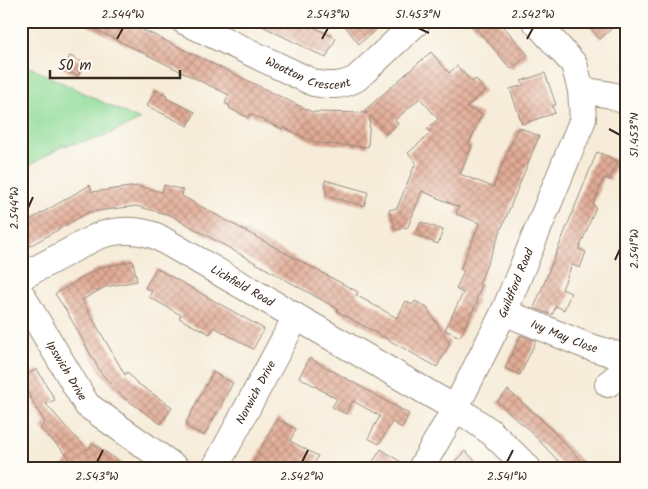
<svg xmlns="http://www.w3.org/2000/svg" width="648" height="489" font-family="Kalam,sans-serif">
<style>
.park{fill:#90db98;stroke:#66825b}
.building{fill:url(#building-cross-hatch)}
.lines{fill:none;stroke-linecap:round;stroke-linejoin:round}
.minor-casing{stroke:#988b7c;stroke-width:28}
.minor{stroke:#fff;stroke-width:26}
.ticks{fill:none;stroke:#3b2a1e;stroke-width:2}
.labels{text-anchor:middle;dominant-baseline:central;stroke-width:4;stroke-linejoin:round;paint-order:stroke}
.street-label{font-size:12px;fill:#3b2a1e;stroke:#fdfcf7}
.neatline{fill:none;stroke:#3b2a1e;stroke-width:2}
.ticks-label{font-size:12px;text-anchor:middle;fill:#3b2a1e}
</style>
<defs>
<pattern id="building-cross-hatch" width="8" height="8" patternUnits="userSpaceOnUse" patternTransform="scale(1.25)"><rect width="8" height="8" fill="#e2ac96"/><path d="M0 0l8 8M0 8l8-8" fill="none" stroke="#b88c7a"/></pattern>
</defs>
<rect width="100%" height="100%" fill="#fdfcf7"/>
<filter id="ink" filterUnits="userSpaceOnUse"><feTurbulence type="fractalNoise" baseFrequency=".02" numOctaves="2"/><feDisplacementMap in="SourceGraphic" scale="10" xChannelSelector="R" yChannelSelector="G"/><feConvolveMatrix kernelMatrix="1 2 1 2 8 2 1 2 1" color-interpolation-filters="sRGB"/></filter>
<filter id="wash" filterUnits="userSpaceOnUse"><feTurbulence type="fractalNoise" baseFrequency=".0096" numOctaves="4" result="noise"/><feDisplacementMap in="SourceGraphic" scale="20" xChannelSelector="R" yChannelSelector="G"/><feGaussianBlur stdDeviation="1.12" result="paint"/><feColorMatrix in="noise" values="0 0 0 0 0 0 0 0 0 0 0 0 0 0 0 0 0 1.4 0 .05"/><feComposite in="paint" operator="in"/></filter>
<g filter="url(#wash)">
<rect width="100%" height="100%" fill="#f6ecd9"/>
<polygon class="park" points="21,63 140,120 100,138 63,146 21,170"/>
<g id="blocks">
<g class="building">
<polygon points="78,21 125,21 312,112 367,113 365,110 431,52 449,73 457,66 472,82 476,79 485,91 466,107 482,114 469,144 472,146 460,174 493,187 517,129 519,130 518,127 539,136 479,284 482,285 476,299 478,300 460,337 445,330 463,293 456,289 464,271 460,269 480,223 456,214 459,207 422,191 408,227 396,230 389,210 397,208 416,162 408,153 431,133 427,129 438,119 420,98 395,120 398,124 386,134 370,116 368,147 316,143 283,127 282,129 250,114 249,117 247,117 229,108 230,106 225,103 229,95"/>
<polygon points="252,21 301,21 336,38 326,58"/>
<polygon points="341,21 386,21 359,44"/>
<polygon points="470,21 499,21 528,55 511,69"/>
<polygon points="585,21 620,21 600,39"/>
<polygon points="70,56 84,63 78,76 63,69"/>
<polygon points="545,73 556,105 552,106 555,113 522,124 510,89 524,85 521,81"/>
<polygon points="155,90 167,95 166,98 195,112 188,126 147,106"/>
<polygon points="597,152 618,161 610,180 604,178 593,205 596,207 579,249 586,252 580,268 572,265 562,289 571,293 564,310 556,306 552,315 534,308"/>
<polygon points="325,180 368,192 364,206 326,196"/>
<polygon points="90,185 92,192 138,186 162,192 164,185 183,190 182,196 289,255 358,292 356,295 397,318 406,301 412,305 415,301 426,307 450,343 437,367 337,311 338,309 170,215 136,206 89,212 21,251 21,225"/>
<polygon points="421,222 443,230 438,244 415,235"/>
<polygon points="133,261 137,281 105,287 82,300 125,375 127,372 137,383 172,407 161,424 123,397 101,373 66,310 55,294 98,268"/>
<polygon points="156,268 264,329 253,349 214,327 210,334 197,327 197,328 179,318 181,315 149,297 152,291 145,288"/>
<polygon points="521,335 536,341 520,375 505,368"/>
<polygon points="310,358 409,414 402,428 392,422 379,444 368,438 380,416 353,401 346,414 332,407 337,399 299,377"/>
<polygon points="37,369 55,400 46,404 66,427 88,450 92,443 129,468 61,468 69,457 40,428 45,423 27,391 21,394 21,378"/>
<polygon points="213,372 233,383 204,436 187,427 187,421"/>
<polygon points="508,390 541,419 588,468 565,468 529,430 497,402"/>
<polygon points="277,419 296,429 290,441 318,456 312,468 250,468"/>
<polygon points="381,449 407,466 406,468 369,468"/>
<polygon points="465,451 483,468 448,468"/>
</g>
</g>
</g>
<g filter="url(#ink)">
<use href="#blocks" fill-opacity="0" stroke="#988b7c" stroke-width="1"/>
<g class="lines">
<defs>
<g id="minor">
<path id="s1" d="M184 21 314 83C330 86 342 87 357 78L418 21"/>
<polyline points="581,90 611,95 627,102"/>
<path id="s2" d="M21 277 96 237C116 229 136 229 156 236L465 414 491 432 528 468"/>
<path id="s3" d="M21 294 87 405 176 468"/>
<path id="s4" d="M504 312 587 346 627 358"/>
<polyline points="608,384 627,368"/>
<path id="s5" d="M215 468 296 317"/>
<path id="s6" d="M421 468 455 409 504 312 583 119 581 90 574 64 535 21"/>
</g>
</defs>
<use href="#minor" class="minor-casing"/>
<use href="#minor" class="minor"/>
</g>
</g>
<path class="ticks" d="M418 28 429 33M117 39 123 28M322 39 328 28M527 39 533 28M609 129 620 135M28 208 33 197M615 260 620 249M97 462 103 450M302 462 308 450M507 462 513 450"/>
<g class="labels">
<g class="street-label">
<text stroke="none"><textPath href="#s1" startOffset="136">Wootton Crescent</textPath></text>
<text stroke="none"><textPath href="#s6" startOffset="208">Guildford Road</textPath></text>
<text stroke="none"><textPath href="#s2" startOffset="246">Lichfield Road</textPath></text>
<text stroke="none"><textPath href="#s4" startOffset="65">Ivy May Close</textPath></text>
<text stroke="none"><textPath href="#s3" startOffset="89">Ipswich Drive</textPath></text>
<text stroke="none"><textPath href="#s5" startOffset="86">Norwich Drive</textPath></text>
</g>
</g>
<rect width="648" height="489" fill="none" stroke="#fdfcf7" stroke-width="55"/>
<path d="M50 70v8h130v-8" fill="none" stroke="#3b2a1e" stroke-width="2.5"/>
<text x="58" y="70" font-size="15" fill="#3b2a1e" stroke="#fdfcf7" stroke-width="4" paint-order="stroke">50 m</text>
<rect x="28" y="28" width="592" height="434" class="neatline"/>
<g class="ticks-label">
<text x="123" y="18">2.544°W</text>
<text x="328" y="18">2.543°W</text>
<text x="418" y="18">51.453°N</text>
<text x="533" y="18">2.542°W</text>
<text transform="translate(634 135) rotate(-90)" y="4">51.453°N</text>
<text transform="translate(14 208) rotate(-90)" y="4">2.544°W</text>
<text transform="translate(634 249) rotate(-90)" y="4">2.541°W</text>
<text x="97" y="480">2.543°W</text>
<text x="302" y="480">2.542°W</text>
<text x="507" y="480">2.541°W</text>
</g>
</svg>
